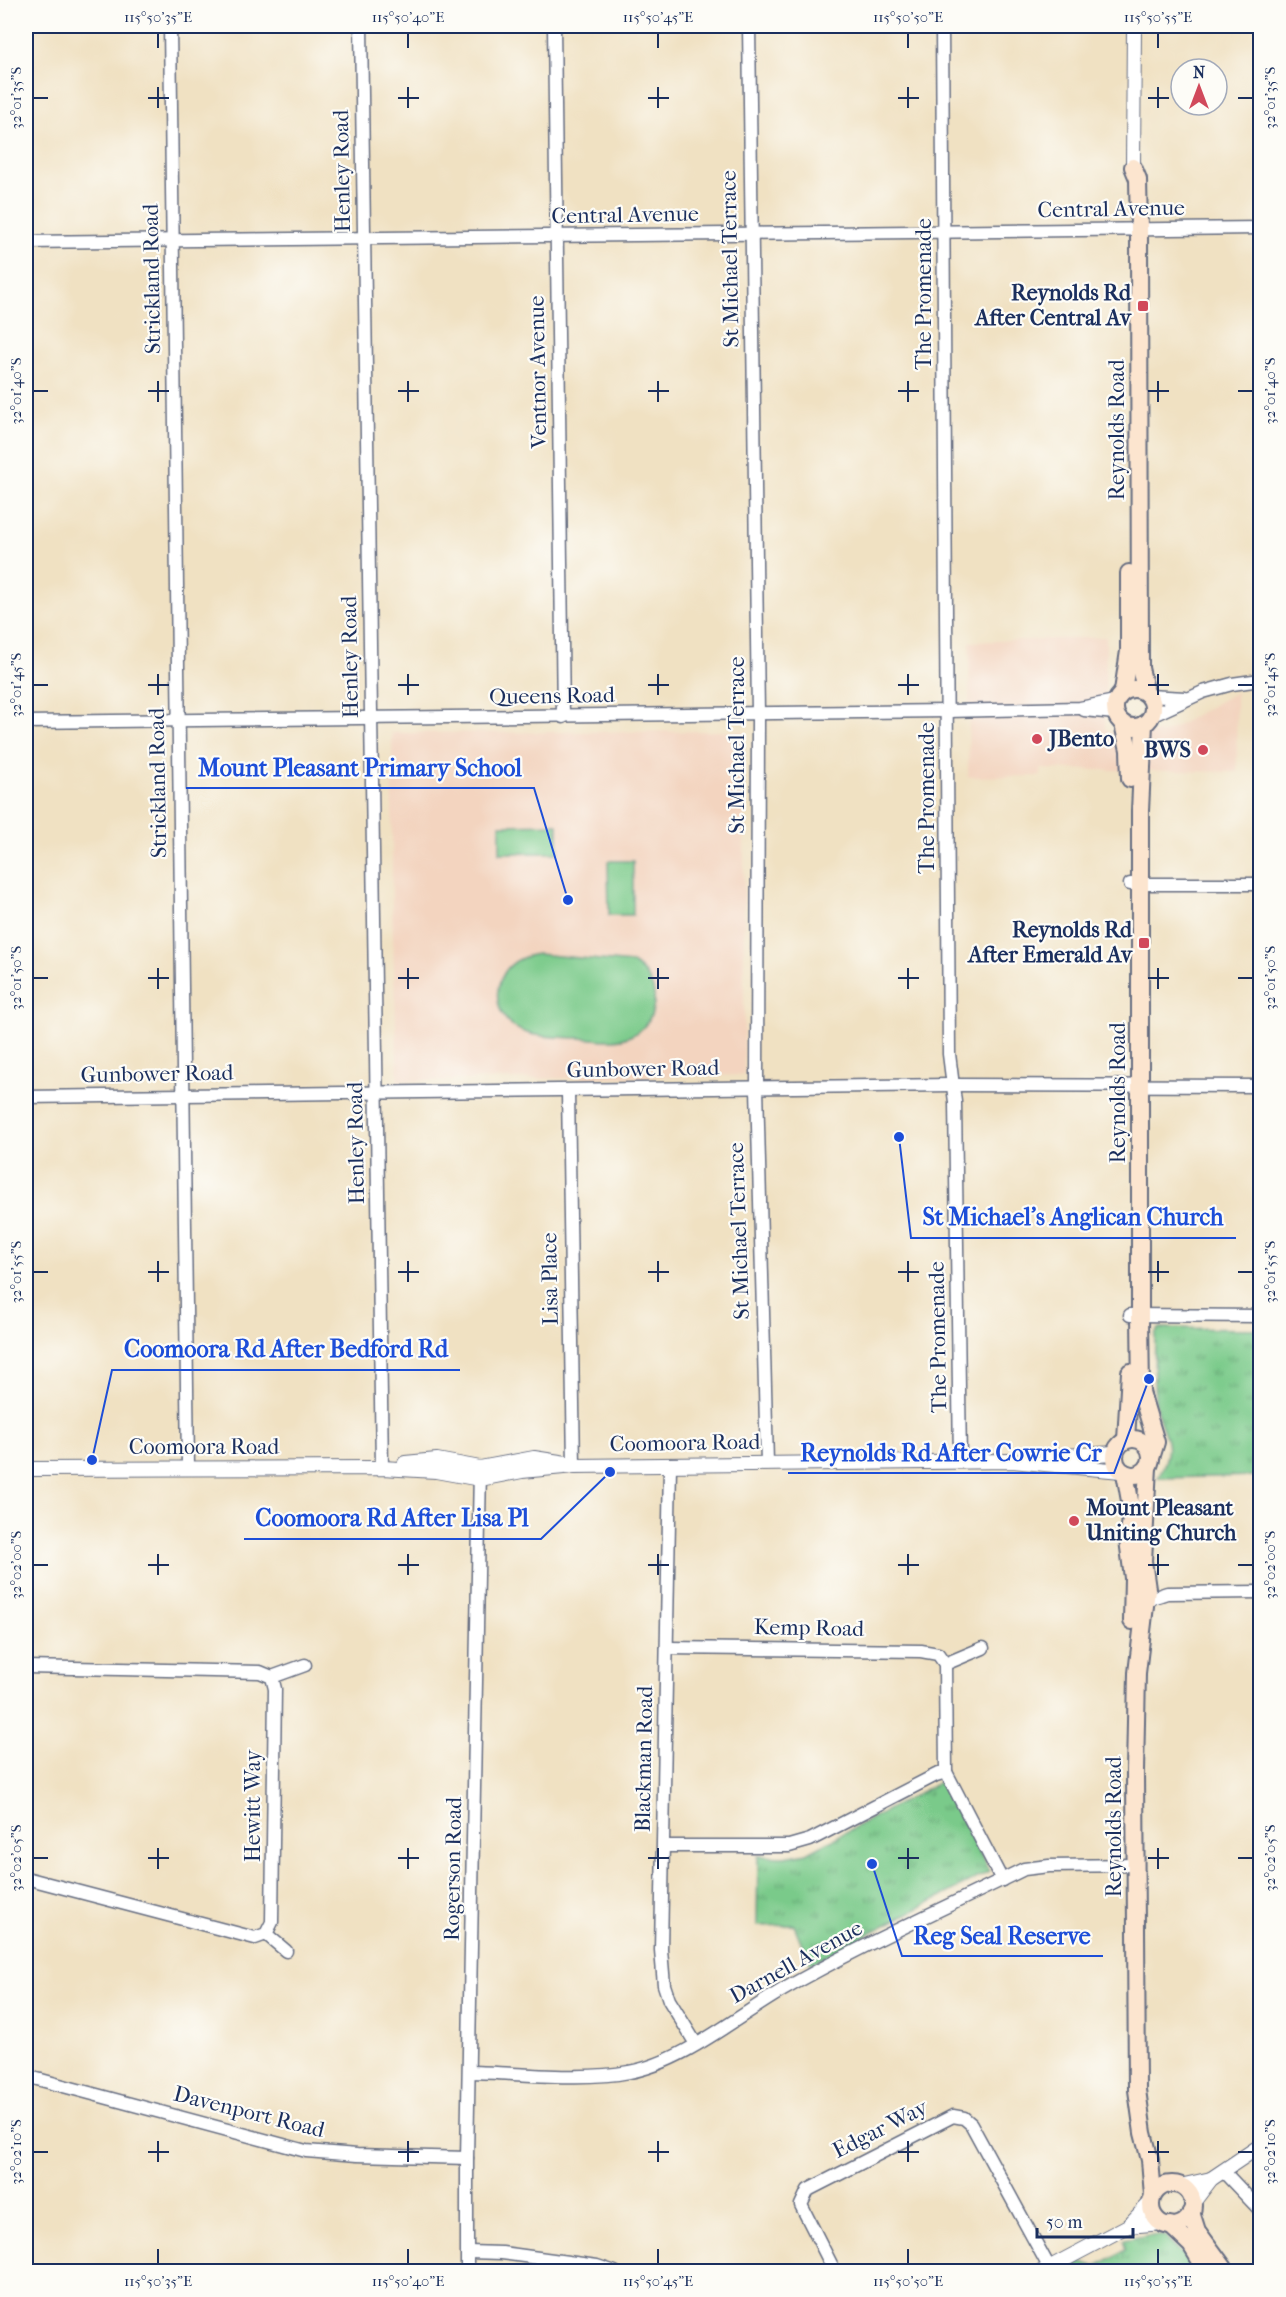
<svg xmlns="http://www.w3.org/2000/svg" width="1286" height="2297" font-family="'IM FELL French Canon',serif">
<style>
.built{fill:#f3d4bf}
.green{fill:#7aca8a;stroke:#4a7c74;stroke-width:1.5}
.park{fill:url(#park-tufts);stroke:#4a7c74;stroke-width:1.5}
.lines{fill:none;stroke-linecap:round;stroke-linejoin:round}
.minor-casing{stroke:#666d81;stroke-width:15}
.tertiary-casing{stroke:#666d81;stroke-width:16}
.secondary-casing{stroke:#666d81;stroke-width:20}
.minor{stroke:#fff;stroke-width:12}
.tertiary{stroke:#fff;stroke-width:14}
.secondary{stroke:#fce5cf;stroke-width:16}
.ticks{fill:none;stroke:#1b2f5e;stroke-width:2}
.poi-dot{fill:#d1495b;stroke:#fdfcf7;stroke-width:2}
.labels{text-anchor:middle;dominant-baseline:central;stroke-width:4.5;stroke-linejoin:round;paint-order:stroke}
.street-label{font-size:22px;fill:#1b2f5e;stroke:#fdfcf7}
.poi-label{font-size:22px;font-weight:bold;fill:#1b2f5e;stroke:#fdfcf7;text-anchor:end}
.leader{fill:none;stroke:#1d4ed8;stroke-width:2}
.callout-dot{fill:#1d4ed8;stroke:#fdfcf7;stroke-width:2}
.callout-label{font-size:24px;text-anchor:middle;font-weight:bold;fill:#1d4ed8;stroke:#fdfcf7;stroke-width:4.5;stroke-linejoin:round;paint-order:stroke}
.neatline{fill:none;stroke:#1b2f5e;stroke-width:2}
.ticks-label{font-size:15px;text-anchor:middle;fill:#1b2f5e}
</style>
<defs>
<pattern id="park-tufts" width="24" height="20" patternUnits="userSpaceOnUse" patternTransform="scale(1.5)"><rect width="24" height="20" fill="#7aca8a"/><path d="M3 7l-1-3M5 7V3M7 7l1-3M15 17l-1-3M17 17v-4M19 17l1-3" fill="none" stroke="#63a474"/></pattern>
</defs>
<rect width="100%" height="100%" fill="#fdfcf7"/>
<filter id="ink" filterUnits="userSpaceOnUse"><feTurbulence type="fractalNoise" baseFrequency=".0167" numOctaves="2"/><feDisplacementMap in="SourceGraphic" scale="12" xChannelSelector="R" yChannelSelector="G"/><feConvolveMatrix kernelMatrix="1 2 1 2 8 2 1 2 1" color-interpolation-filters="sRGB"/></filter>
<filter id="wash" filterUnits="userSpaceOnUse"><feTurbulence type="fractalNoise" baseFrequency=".008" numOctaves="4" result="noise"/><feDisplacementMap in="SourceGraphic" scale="24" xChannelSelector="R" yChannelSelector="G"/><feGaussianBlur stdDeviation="1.35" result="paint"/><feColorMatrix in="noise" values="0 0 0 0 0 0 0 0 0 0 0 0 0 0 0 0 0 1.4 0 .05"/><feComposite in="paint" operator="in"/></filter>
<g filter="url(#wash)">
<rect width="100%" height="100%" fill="#f0e1c2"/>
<g class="built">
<polygon points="1106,637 1105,728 1111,733 1165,733 1236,692 1237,772 1041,769 1041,776 968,777 970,642"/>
<polygon points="744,731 744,1075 398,1081 392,911 392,733"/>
</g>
<g class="green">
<polygon points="558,824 558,853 500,853 500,825"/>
<polygon points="608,861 633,861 633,915 609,915"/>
<path d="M538 954 632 963C648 973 658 989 653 1009 650 1021 642 1031 630 1036 615 1043 596 1039 580 1038 553 1036 512 1041 500 1009 496 998 497 987 502 977 509 962 522 956 538 954Z"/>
</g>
<g class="park">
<path d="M1160 1328 1260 1329V1476L1158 1478C1180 1437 1158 1436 1155 1399 1153 1378 1155 1356 1155 1334Z"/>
<polygon points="945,1779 989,1872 810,1964 794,1925 757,1926 758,1856 785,1857 807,1853"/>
<polygon points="1149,2235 1164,2236 1200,2271 1065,2272 1083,2262 1095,2267 1125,2250 1124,2240"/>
</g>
</g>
<g filter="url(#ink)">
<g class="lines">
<defs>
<g id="minor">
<polyline points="170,26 188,1468"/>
<polyline points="361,26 382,1468"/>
<polyline points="554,26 563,717"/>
<polyline points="749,26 758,714 757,1088 767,1463"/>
<polyline points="942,26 949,1054 955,1102 960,1461"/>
<polyline points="26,242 1260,228"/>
<polyline points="1149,696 1185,698"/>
<polyline points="1084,710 1115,713"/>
<polyline points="1151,716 1203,692 1232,684 1260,680"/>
<polyline points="26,722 948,711 1080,708 1115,701"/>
<polyline points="1130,884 1260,884"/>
<polyline points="568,1092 574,1466"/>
<polyline points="26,1097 951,1085 1260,1086"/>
<polyline points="1130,1315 1260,1316"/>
<polyline points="670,1466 661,1950 664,1985 669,2000 696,2044"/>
<polyline points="1144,1605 1152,1598 1167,1593 1260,1592"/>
<polyline points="667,1648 921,1651 938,1654 945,1664 946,1772 1002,1880"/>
<polyline points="945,1664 983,1648"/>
<polyline points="26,1667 260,1672 272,1677 275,1689 272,1922 266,1934 255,1938 26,1878"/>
<polyline points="272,1677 305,1665"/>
<polyline points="664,1846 789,1846 810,1840 936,1775 946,1772"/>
<polyline points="266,1934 286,1951"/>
<path d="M471 2072C518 2073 584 2081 629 2072 681 2063 735 2018 781 1991 859 1946 943 1909 1024 1869L1049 1866 1137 1865"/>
<polyline points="26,2076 306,2151 357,2155 467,2158"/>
<polyline points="1223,2171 1260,2210"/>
<polyline points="468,2252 502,2253 597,2266 615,2272"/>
<polyline points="467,2272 467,2158 480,1469"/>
<polyline points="835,2272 801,2205 808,2190 953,2116 964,2118 971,2124 1049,2267"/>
</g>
<g id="tertiary">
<polyline points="1133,167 1134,26"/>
<polyline points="1046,1457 1115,1453"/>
<polyline points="405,1463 437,1460 480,1468 534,1458 566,1463"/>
<polyline points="26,1469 382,1468 436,1471 480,1479 522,1471 574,1466 1012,1461 1121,1471"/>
<polyline points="1180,2186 1211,2179"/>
<polyline points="1192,2204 1211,2179 1260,2146"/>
<polyline points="1128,2226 1162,2223"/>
<polyline points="1041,2272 1128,2226 1151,2202"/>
</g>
<g id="secondary">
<polyline points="1133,167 1138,179 1139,229 1140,668 1146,693"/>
<circle cx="1134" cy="708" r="19"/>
<polyline points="1123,691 1129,651 1129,573"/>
<polyline points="1123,724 1129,750 1130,779"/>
<polyline points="1144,724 1140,811 1140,1316 1141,1392 1156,1442 1151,1458"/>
<circle cx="1133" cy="1457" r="18"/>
<polyline points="1126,1440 1130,1372"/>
<polyline points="1148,1467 1143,1561 1147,1589 1137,1673 1135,1771 1137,2090 1143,2133 1150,2160 1153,2195"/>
<polyline points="1125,1473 1132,1512 1128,1540 1133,1578 1132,1621"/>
<circle cx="1172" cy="2205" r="21"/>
<polyline points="1191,2212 1197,2231 1227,2272"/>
<polyline points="1170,2225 1191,2245 1207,2272"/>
</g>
</defs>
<use href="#minor" class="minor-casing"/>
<use href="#tertiary" class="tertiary-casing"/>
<use href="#secondary" class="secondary-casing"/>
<use href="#minor" class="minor"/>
<use href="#tertiary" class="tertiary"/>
<use href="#secondary" class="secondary"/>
</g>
</g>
<path class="ticks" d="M158 33V48M408 33V48M658 33V48M908 33V48M1158 33V48M158 87V108M408 87V108M658 87V108M908 87V108M1158 87V108M33 98H48M148 98H169M398 98H419M648 98H669M898 98H919M1148 98H1169M1238 98H1253M158 381V402M408 381V402M658 381V402M908 381V402M1158 381V402M33 391H48M148 391H169M398 391H419M648 391H669M898 391H919M1148 391H1169M1238 391H1253M158 674V695M408 674V695M658 674V695M908 674V695M1158 674V695M33 685H48M148 685H169M398 685H419M648 685H669M898 685H919M1148 685H1169M1238 685H1253M158 968V989M408 968V989M658 968V989M908 968V989M1158 968V989M33 978H48M148 978H169M398 978H419M648 978H669M898 978H919M1148 978H1169M1238 978H1253M158 1261V1282M408 1261V1282M658 1261V1282M908 1261V1282M1158 1261V1282M33 1272H48M148 1272H169M398 1272H419M648 1272H669M898 1272H919M1148 1272H1169M1238 1272H1253M158 1554V1575M408 1554V1575M658 1554V1575M908 1554V1575M1158 1554V1575M33 1565H48M148 1565H169M398 1565H419M648 1565H669M898 1565H919M1148 1565H1169M1238 1565H1253M158 1848V1869M408 1848V1869M658 1848V1869M908 1848V1869M1158 1848V1869M33 1858H48M148 1858H169M398 1858H419M648 1858H669M898 1858H919M1148 1858H1169M1238 1858H1253M158 2141V2162M408 2141V2162M658 2141V2162M908 2141V2162M1158 2141V2162M33 2152H48M148 2152H169M398 2152H419M648 2152H669M898 2152H919M1148 2152H1169M1238 2152H1253M158 2249V2264M408 2249V2264M658 2249V2264M908 2249V2264M1158 2249V2264"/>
<g class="poi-dot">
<rect x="1137" y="300" width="12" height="12" rx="3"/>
<circle cx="1037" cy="739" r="6"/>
<circle cx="1203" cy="750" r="6"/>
<rect x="1138" y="937" width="12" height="12" rx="3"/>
<circle cx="1074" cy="1521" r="6"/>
</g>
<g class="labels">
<g class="street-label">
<text transform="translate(342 171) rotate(-91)">Henley Road</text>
<text transform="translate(1111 209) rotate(-1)">Central Avenue</text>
<text transform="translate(625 215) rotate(-1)">Central Avenue</text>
<text transform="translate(730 259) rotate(-91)">St Michael Terrace</text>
<text transform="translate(152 279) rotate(-91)">Strickland Road</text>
<text transform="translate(924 294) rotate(-90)">The Promenade</text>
<text transform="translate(538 372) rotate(-91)">Ventnor Avenue</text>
<text transform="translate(1117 430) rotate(-90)">Reynolds Road</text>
<text transform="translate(350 657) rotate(-91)">Henley Road</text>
<text transform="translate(552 696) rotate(-1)">Queens Road</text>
<text transform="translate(737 745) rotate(-90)">St Michael Terrace</text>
<text transform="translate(158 783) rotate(-91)">Strickland Road</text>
<text transform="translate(927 798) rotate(-90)">The Promenade</text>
<text transform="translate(643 1069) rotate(-1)">Gunbower Road</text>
<text transform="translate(157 1074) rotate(-1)">Gunbower Road</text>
<text transform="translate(1118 1093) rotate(-90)">Reynolds Road</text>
<text transform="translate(356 1143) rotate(-91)">Henley Road</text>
<text transform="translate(739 1231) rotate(-92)">St Michael Terrace</text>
<text transform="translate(550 1279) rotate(-91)">Lisa Place</text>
<text transform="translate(938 1337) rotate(-91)">The Promenade</text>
<text transform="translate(685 1443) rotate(-1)">Coomoora Road</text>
<text x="204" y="1447">Coomoora Road</text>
<text transform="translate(809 1628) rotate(1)">Kemp Road</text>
<text transform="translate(644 1759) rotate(-89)">Blackman Road</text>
<text transform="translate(253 1806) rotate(-90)">Hewitt Way</text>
<text transform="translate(1114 1827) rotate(-90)">Reynolds Road</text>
<text transform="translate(453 1869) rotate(-89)">Rogerson Road</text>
<text transform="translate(796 1962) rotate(-29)">Darnell Avenue</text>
<text transform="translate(249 2112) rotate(14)">Davenport Road</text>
<text transform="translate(880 2129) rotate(-27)">Edgar Way</text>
</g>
<g class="poi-label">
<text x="1131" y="293">Reynolds Rd<tspan x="1131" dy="25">After Central Av</tspan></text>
<text x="1049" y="739" text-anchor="start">JBento</text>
<text x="1191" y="750">BWS</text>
<text x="1132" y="930">Reynolds Rd<tspan x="1132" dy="25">After Emerald Av</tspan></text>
<text x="1086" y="1508" text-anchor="start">Mount Pleasant<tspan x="1086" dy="25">Uniting Church</tspan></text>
</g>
</g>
<path class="leader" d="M568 900L534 788H186M899 1137L911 1238H1236M92 1460L112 1370H460M1149 1379L1114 1473H788M610 1472L541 1539H244M872 1864L902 1956H1103"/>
<g class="callout-dot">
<circle cx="568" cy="900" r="6"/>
<circle cx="899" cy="1137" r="6"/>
<circle cx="92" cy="1460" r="6"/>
<circle cx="1149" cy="1379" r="6"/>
<circle cx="610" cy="1472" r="6"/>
<circle cx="872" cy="1864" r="6"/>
</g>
<g class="callout-label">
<text x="360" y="776">Mount Pleasant Primary School</text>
<text x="1073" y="1225">St Michael's Anglican Church</text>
<text x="286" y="1357">Coomoora Rd After Bedford Rd</text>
<text x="951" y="1461">Reynolds Rd After Cowrie Cr</text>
<text x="392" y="1526">Coomoora Rd After Lisa Pl</text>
<text x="1002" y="1944">Reg Seal Reserve</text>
</g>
<rect width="1286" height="2297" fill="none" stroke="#fdfcf7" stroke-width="66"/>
<g transform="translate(1199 87)"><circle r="28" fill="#fdfcf7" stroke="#a3aaba" stroke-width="1.5"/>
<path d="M0-4.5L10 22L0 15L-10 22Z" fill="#d1495b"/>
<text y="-9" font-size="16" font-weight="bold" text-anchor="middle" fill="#1b2f5e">N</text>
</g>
<path d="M1037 2228v9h96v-9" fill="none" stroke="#1b2f5e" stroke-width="3"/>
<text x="1046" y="2228" font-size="18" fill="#1b2f5e" stroke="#fdfcf7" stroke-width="4.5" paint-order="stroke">50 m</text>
<rect x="33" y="33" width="1220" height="2231" class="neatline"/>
<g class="ticks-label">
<text x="158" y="22">115°50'35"E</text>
<text x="408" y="22">115°50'40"E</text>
<text x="658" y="22">115°50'45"E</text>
<text x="908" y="22">115°50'50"E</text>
<text x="1158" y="22">115°50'55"E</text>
<text transform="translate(16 98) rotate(-90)" y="5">32°01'35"S</text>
<text transform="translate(1270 98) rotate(-90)" y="5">32°01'35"S</text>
<text transform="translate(16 391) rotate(-90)" y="5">32°01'40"S</text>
<text transform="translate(1270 391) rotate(-90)" y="5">32°01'40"S</text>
<text transform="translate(16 685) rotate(-90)" y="5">32°01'45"S</text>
<text transform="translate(1270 685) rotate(-90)" y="5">32°01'45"S</text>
<text transform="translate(16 978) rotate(-90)" y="5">32°01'50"S</text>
<text transform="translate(1270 978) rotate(-90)" y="5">32°01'50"S</text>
<text transform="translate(16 1272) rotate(-90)" y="5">32°01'55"S</text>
<text transform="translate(1270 1272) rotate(-90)" y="5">32°01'55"S</text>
<text transform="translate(16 1565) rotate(-90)" y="5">32°02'00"S</text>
<text transform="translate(1270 1565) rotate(-90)" y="5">32°02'00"S</text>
<text transform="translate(16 1858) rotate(-90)" y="5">32°02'05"S</text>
<text transform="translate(1270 1858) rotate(-90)" y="5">32°02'05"S</text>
<text transform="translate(16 2152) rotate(-90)" y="5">32°02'10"S</text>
<text transform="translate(1270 2152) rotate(-90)" y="5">32°02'10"S</text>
<text x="158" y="2286">115°50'35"E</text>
<text x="408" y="2286">115°50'40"E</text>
<text x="658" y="2286">115°50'45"E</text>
<text x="908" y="2286">115°50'50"E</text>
<text x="1158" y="2286">115°50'55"E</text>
</g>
</svg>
